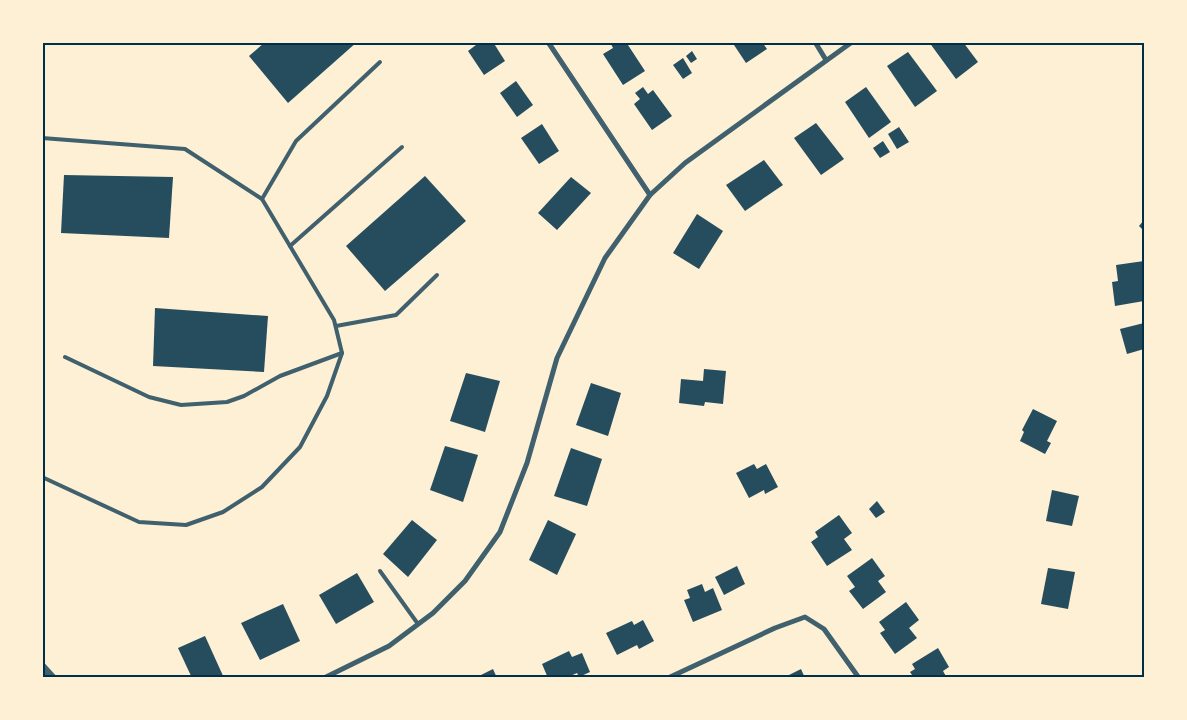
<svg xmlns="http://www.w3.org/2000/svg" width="1187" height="720" font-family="Bitter,serif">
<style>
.building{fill:#264d5e}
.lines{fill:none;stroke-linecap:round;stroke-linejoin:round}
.service{stroke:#3f606c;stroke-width:4}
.minor{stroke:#3f606c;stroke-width:5}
.tertiary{stroke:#3f606c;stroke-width:9}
.neatline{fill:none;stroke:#003049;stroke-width:2}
</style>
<rect width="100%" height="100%" fill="#fdf0d5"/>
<g class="building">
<polygon points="265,42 357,42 288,103 249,56"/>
<polygon points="480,42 493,42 505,61 484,75 468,51"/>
<polygon points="610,42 629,42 628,45 645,71 623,85 603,54 613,48"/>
<polygon points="732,42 762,42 767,49 746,63"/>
<polygon points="929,42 963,42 978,62 956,79"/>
<polygon points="692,51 697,59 691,63 686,56"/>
<polygon points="908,52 937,91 915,107 887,66"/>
<polygon points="683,58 692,73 683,79 673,65"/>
<polygon points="516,81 533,105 517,117 500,93"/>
<polygon points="643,87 648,94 653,90 672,116 652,130 634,104 640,99 635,93"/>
<polygon points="866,87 891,122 869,138 845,102"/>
<polygon points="816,123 844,159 821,175 794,138"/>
<polygon points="542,124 559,151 539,164 521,138"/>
<polygon points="899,127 909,142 897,149 888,134"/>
<polygon points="883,141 890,152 880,158 873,148"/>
<polygon points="764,160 783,185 745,211 726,185"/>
<polygon points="64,175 173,177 169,238 61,233"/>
<polygon points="425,176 466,221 385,291 346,246"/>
<polygon points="571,177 591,193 557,230 538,213"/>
<polygon points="697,214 723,231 699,269 673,253"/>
<polygon points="1144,220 1144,231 1139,226"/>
<polygon points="1144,261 1144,301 1115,306 1112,282 1118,281 1116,265"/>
<polygon points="155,308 268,316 264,372 153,366"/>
<polygon points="1144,323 1144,349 1127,354 1120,329"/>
<polygon points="704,369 726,371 723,404 705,402 704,406 679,403 681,379 703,381"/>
<polygon points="466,373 500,381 485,432 450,421"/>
<polygon points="591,383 621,393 608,436 576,425"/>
<polygon points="1033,409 1057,421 1047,441 1051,443 1045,454 1020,441 1024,432 1022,430"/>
<polygon points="445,446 478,455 463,502 430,490"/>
<polygon points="571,448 602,459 587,506 554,496"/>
<polygon points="754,464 757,469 766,464 778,487 765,494 764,490 749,498 736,473"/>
<polygon points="1052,490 1079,496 1072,526 1046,521"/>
<polygon points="877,501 885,512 876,518 869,509"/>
<polygon points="839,515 852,533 844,539 852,550 827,566 811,542 818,537 815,532"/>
<polygon points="412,520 437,540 408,577 383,554"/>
<polygon points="548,520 576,534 557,575 529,560"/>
<polygon points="872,558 885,576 878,581 886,592 863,609 849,591 855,587 847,576"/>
<polygon points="737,566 745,584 724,595 715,577"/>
<polygon points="1048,568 1075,572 1068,609 1041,604"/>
<polygon points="357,573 374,602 336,624 319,595"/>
<polygon points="702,584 705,592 713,588 722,610 693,622 684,600 690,598 687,590"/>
<polygon points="906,602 919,620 909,628 917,638 895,654 880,633 885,630 879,622"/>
<polygon points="283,604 300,641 260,660 241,623"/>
<polygon points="643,620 654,641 639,649 637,645 617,655 606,633 632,621 634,625"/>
<polygon points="205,636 224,678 192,678 178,648"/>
<polygon points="938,648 949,667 943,671 947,678 914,678 910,672 915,669 912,664"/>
<polygon points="569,651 572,657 582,653 590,672 579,677 577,673 566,678 548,678 542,664"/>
<polygon points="493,669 497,678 475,678"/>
<polygon points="801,669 805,678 783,678"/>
</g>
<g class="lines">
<g class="service">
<polyline points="42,138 185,149 262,199 334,320 342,353 327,396 300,447 262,487 223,512 186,525 139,522 42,477"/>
<polyline points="262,199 296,141 380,62"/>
<polyline points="290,246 402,147"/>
<polyline points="336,326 396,315 437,275"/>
<polyline points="65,357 149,397 181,405 227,402 244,396 280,376 342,353"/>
<polyline points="380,571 418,624"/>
</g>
<g class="minor">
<polyline points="548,42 650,195"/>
<polyline points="815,42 826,60"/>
<polyline points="324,678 389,646 433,613 465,581 500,532 527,463 557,358 605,258 650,195 685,163 852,42"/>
<polyline points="668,678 775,628 805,617 824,629 859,678"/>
</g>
<polyline class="tertiary" points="42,667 52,678"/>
</g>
<rect width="1187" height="720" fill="none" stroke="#fdf0d5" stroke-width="88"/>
<rect x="44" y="44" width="1099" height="632" class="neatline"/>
</svg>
